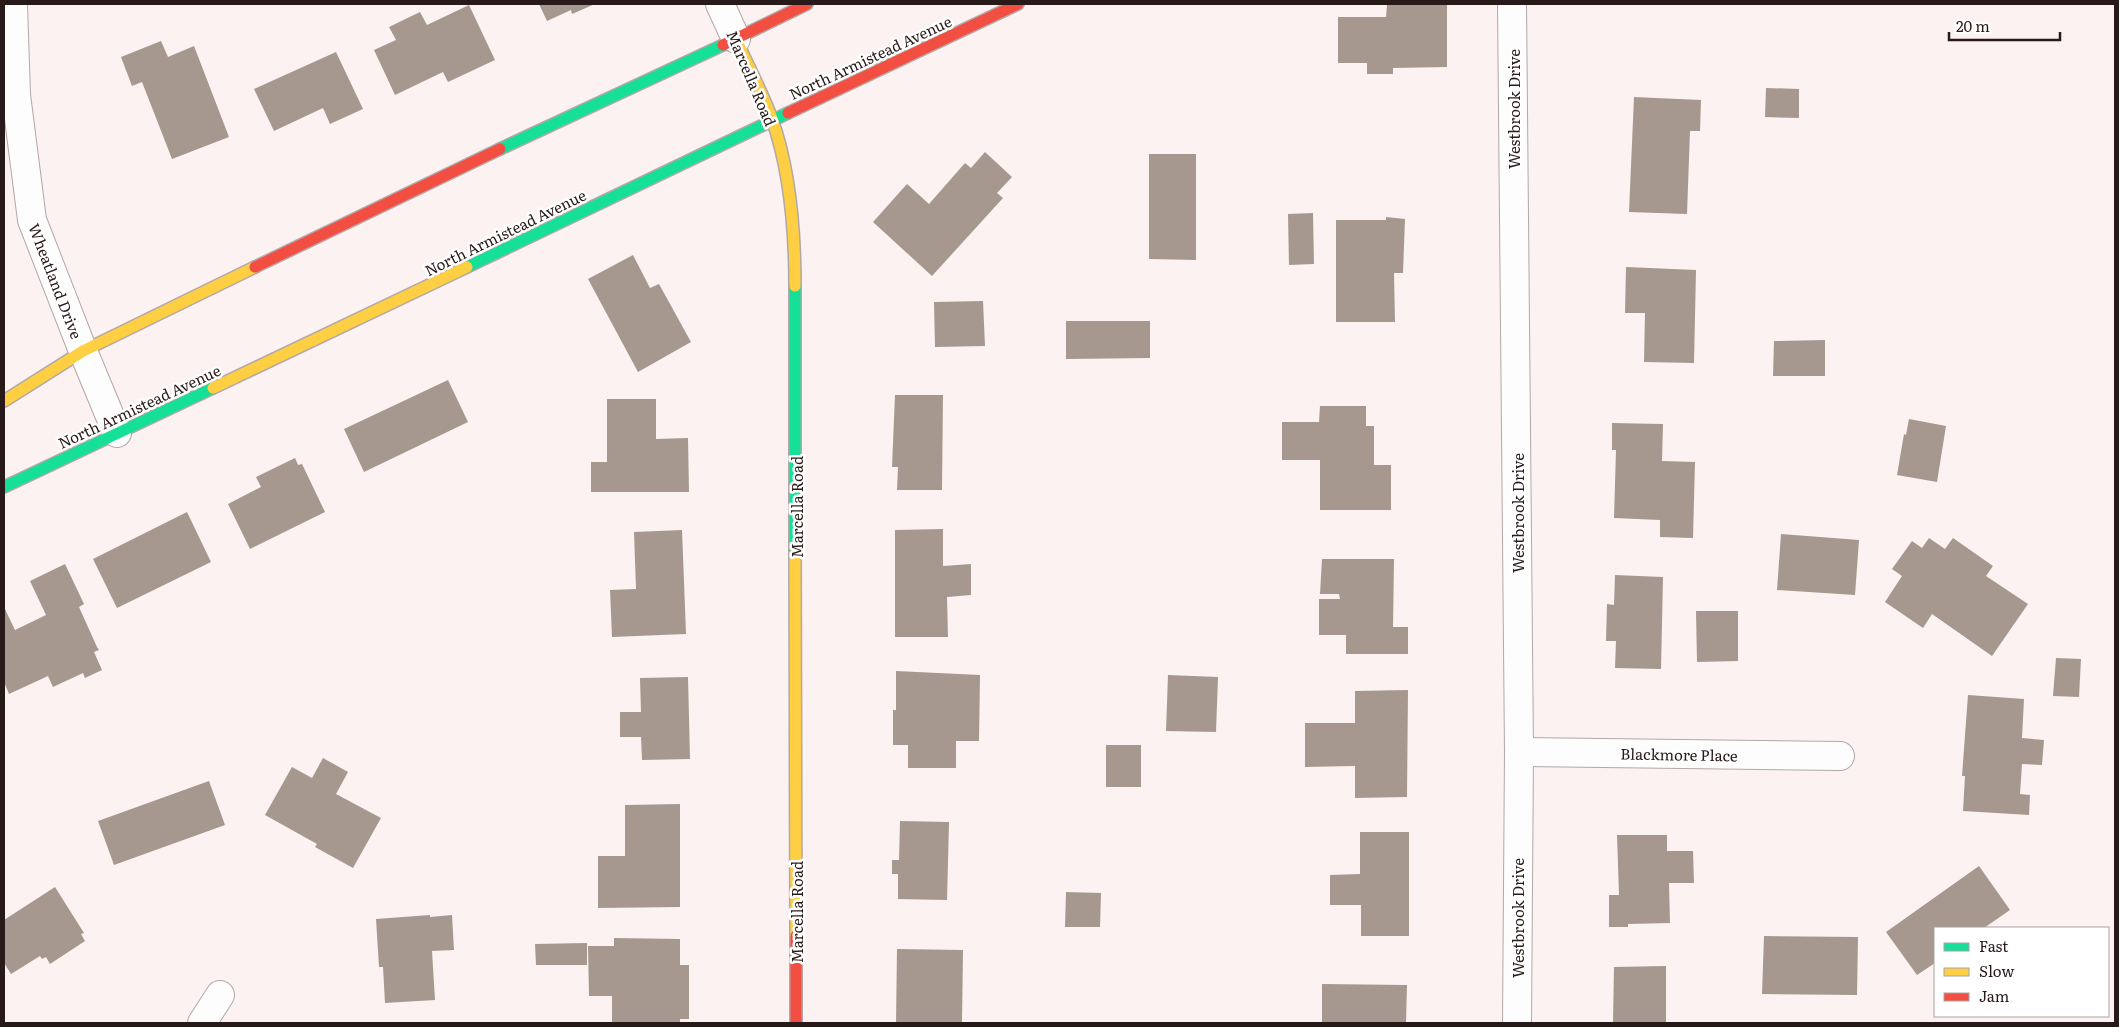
<svg xmlns="http://www.w3.org/2000/svg" width="2119" height="1027" font-family="Literata,serif">
<style>
.building{fill:#a6988f}
.lines{fill:none;stroke-linecap:round;stroke-linejoin:round}
.street-casing{stroke:#b2a8a7;stroke-width:30}
.fast-casing{stroke:#b2a8a7;stroke-width:14}
.slow-casing{stroke:#b2a8a7;stroke-width:14}
.jam-casing{stroke:#b2a8a7;stroke-width:14}
.street{stroke:#fefdfd;stroke-width:28}
.fast{stroke:#16e098;stroke-width:11}
.slow{stroke:#ffcf43;stroke-width:11}
.jam{stroke:#f24e42;stroke-width:11}
.labels{text-anchor:middle;dominant-baseline:central;stroke-width:5;stroke-linejoin:round;paint-order:stroke}
.street-label{font-size:15px;fill:#281a19;stroke:#fff}
</style>
<rect width="100%" height="100%" fill="#fbf2f1"/>
<g class="building">
<polygon points="539,4 595,4 572,14 571,10 547,21"/>
<polygon points="469,5 495,60 448,82 443,72 395,95 374,50 396,40 389,27 420,12 427,25"/>
<polygon points="1387,5 1447,5 1447,67 1393,68 1393,74 1367,74 1367,63 1338,63 1338,17 1386,17"/>
<polygon points="161,41 168,57 194,46 229,137 172,159 142,82 132,86 121,57"/>
<polygon points="336,52 363,109 330,124 323,108 274,131 254,89"/>
<polygon points="1766,88 1799,89 1799,118 1765,117"/>
<polygon points="1634,97 1701,100 1700,131 1690,131 1687,214 1629,212"/>
<polygon points="985,152 1012,177 997,193 1003,198 932,276 873,222 907,184 929,204 965,163 971,168"/>
<polygon points="1149,154 1196,154 1196,260 1149,259"/>
<polygon points="1313,213 1314,264 1289,265 1288,214"/>
<polygon points="1386,217 1405,219 1403,273 1394,273 1395,322 1336,322 1336,220 1386,220"/>
<polygon points="633,255 650,288 659,284 691,342 638,372 588,279"/>
<polygon points="1626,267 1696,270 1694,363 1644,362 1645,313 1625,313"/>
<polygon points="983,301 985,346 935,347 934,302"/>
<polygon points="1066,321 1150,321 1150,358 1066,359"/>
<polygon points="1825,340 1825,376 1773,376 1774,341"/>
<polygon points="448,380 468,422 364,472 344,429"/>
<polygon points="895,395 943,395 942,490 897,490 898,467 892,467"/>
<polygon points="607,399 656,399 656,439 688,438 689,492 591,492 591,462 607,462"/>
<polygon points="1320,406 1366,406 1366,426 1374,426 1374,465 1391,465 1391,510 1320,510 1320,460 1282,460 1282,422 1319,422"/>
<polygon points="1909,419 1946,426 1937,482 1897,475 1904,434 1906,435"/>
<polygon points="1612,423 1663,424 1662,461 1695,462 1693,538 1660,537 1660,520 1614,518 1616,450 1612,450"/>
<polygon points="295,458 298,465 302,464 325,512 250,549 228,504 261,487 256,477"/>
<polygon points="187,512 211,562 117,608 93,559"/>
<polygon points="943,529 943,566 971,564 971,595 947,597 948,637 895,637 895,530"/>
<polygon points="682,530 686,634 612,637 610,590 636,589 634,532"/>
<polygon points="1781,534 1859,540 1855,595 1777,590"/>
<polygon points="1929,538 1945,549 1953,538 1993,566 1986,576 2028,604 1992,656 1932,614 1923,628 1885,602 1902,576 1892,569 1912,541 1922,548"/>
<polygon points="1322,559 1394,559 1393,627 1408,627 1408,654 1346,654 1346,635 1319,635 1319,599 1340,599 1339,594 1320,594"/>
<polygon points="65,564 84,604 79,607 97,647 99,650 94,652 102,670 85,678 83,673 53,687 48,676 9,694 4,682 4,607 15,630 46,615 30,581"/>
<polygon points="1615,575 1663,577 1661,669 1615,668 1616,641 1606,641 1607,604 1614,605"/>
<polygon points="1696,611 1738,611 1738,661 1697,662"/>
<polygon points="2056,658 2081,659 2079,697 2053,696"/>
<polygon points="896,671 980,675 979,741 956,741 956,768 908,768 908,745 893,745 893,710 896,710"/>
<polygon points="1168,675 1218,677 1216,732 1166,731"/>
<polygon points="688,677 690,759 642,760 641,737 620,737 620,712 641,712 640,678"/>
<polygon points="1408,690 1407,797 1355,798 1355,766 1305,767 1305,723 1355,723 1355,691"/>
<polygon points="1968,695 2024,699 2022,738 2044,740 2042,765 2022,764 2020,794 2030,795 2029,815 1963,811 1965,776 1962,776"/>
<rect x="1106" y="745" width="35" height="42"/>
<polygon points="323,758 348,772 336,794 381,818 353,868 315,847 317,844 265,815 292,767 312,778"/>
<polygon points="209,781 225,825 114,865 98,821"/>
<polygon points="680,804 680,907 598,908 598,856 625,856 625,805"/>
<polygon points="900,821 949,822 947,900 898,899 898,874 892,874 892,860 899,860"/>
<polygon points="1360,832 1409,832 1409,936 1361,936 1361,905 1330,905 1330,875 1360,874"/>
<polygon points="1617,835 1667,835 1667,851 1693,851 1694,883 1669,883 1670,923 1628,924 1628,927 1609,927 1609,895 1619,895"/>
<polygon points="1979,866 2010,910 1984,928 1935,928 1935,963 1917,975 1886,932"/>
<polygon points="55,887 84,933 81,934 85,941 50,964 46,957 42,959 40,956 11,974 4,963 4,920"/>
<polygon points="1066,892 1101,893 1100,927 1065,927"/>
<polygon points="430,915 430,917 452,915 454,950 432,951 435,1000 385,1003 383,967 379,967 376,919"/>
<polygon points="1764,936 1858,937 1857,995 1762,994"/>
<polygon points="614,938 680,939 680,965 689,965 689,1019 680,1019 680,1023 612,1023 612,996 589,996 588,946 614,946"/>
<polygon points="587,943 587,965 536,965 535,944"/>
<polygon points="897,949 963,950 962,1023 896,1023"/>
<polygon points="1666,966 1666,1023 1613,1023 1614,967"/>
<polygon points="1322,984 1407,985 1406,1023 1322,1023"/>
</g>
<g class="lines">
<defs>
<g id="street">
<polyline points="13,4 16,95 32,220 83,351 117,433"/>
<polyline points="720,4 736,39"/>
<polyline points="1512,4 1519,752 1517,1023"/>
<polyline points="1519,752 1840,756"/>
<polyline points="202,1023 220,995"/>
</g>
<g id="fast">
<polyline points="500,149 723,45"/>
<polyline points="467,267 788,113"/>
<polyline points="795,286 795,554"/>
<polyline points="4,487 213,388"/>
</g>
<g id="slow">
<path d="M736 39C748 66 762 92 772 119 790 170 795 232 795 286"/>
<polyline points="213,388 467,267"/>
<polyline points="4,401 83,351 255,267"/>
<polyline points="795,554 796,936"/>
</g>
<g id="jam">
<polyline points="723,45 807,4"/>
<polyline points="788,113 1018,4"/>
<polyline points="255,267 500,149"/>
<polyline points="796,936 796,1023"/>
</g>
</defs>
<use href="#street" class="street-casing"/>
<use href="#fast" class="fast-casing"/>
<use href="#slow" class="slow-casing"/>
<use href="#jam" class="jam-casing"/>
<use href="#street" class="street"/>
<use href="#fast" class="fast"/>
<use href="#slow" class="slow"/>
<use href="#jam" class="jam"/>
</g>
<g class="labels">
<g class="street-label">
<text transform="translate(870 57) rotate(-25)">North Armistead Avenue</text>
<text transform="translate(752 78) rotate(67)">Marcella Road</text>
<text transform="translate(1513 109) rotate(-90)">Westbrook Drive</text>
<text transform="translate(505 232) rotate(-26)">North Armistead Avenue</text>
<text transform="translate(56 281) rotate(69)">Wheatland Drive</text>
<text transform="translate(139 406) rotate(-25)">North Armistead Avenue</text>
<text transform="translate(796 507) rotate(-90)">Marcella Road</text>
<text transform="translate(1517 513) rotate(-90)">Westbrook Drive</text>
<text transform="translate(1679 754) rotate(1)">Blackmore Place</text>
<text transform="translate(796 912) rotate(-90)">Marcella Road</text>
<text transform="translate(1517 918) rotate(-90)">Westbrook Drive</text>
</g>
</g>
<rect width="2119" height="1027" fill="none" stroke="#281a19" stroke-width="10"/>
<rect x="1934" y="927" width="175" height="90" fill="#ffffff" stroke="#a9a3a3"/>
<rect x="1944" y="943" width="25" height="8" fill="#16e098" stroke="#a9a3a3"/>
<text x="1979" y="952" font-size="15" fill="#281a19">Fast</text>
<rect x="1944" y="968" width="25" height="8" fill="#ffcf43" stroke="#a9a3a3"/>
<text x="1979" y="977" font-size="15" fill="#281a19">Slow</text>
<rect x="1944" y="993" width="25" height="8" fill="#f24e42" stroke="#a9a3a3"/>
<text x="1979" y="1002" font-size="15" fill="#281a19">Jam</text>
<path d="M1949 32v8h111v-8" fill="none" stroke="#281a19" stroke-width="2.5"/>
<text x="1956" y="32" font-size="15" fill="#281a19" stroke="#ffffff" stroke-width="4" paint-order="stroke">20 m</text>
</svg>
